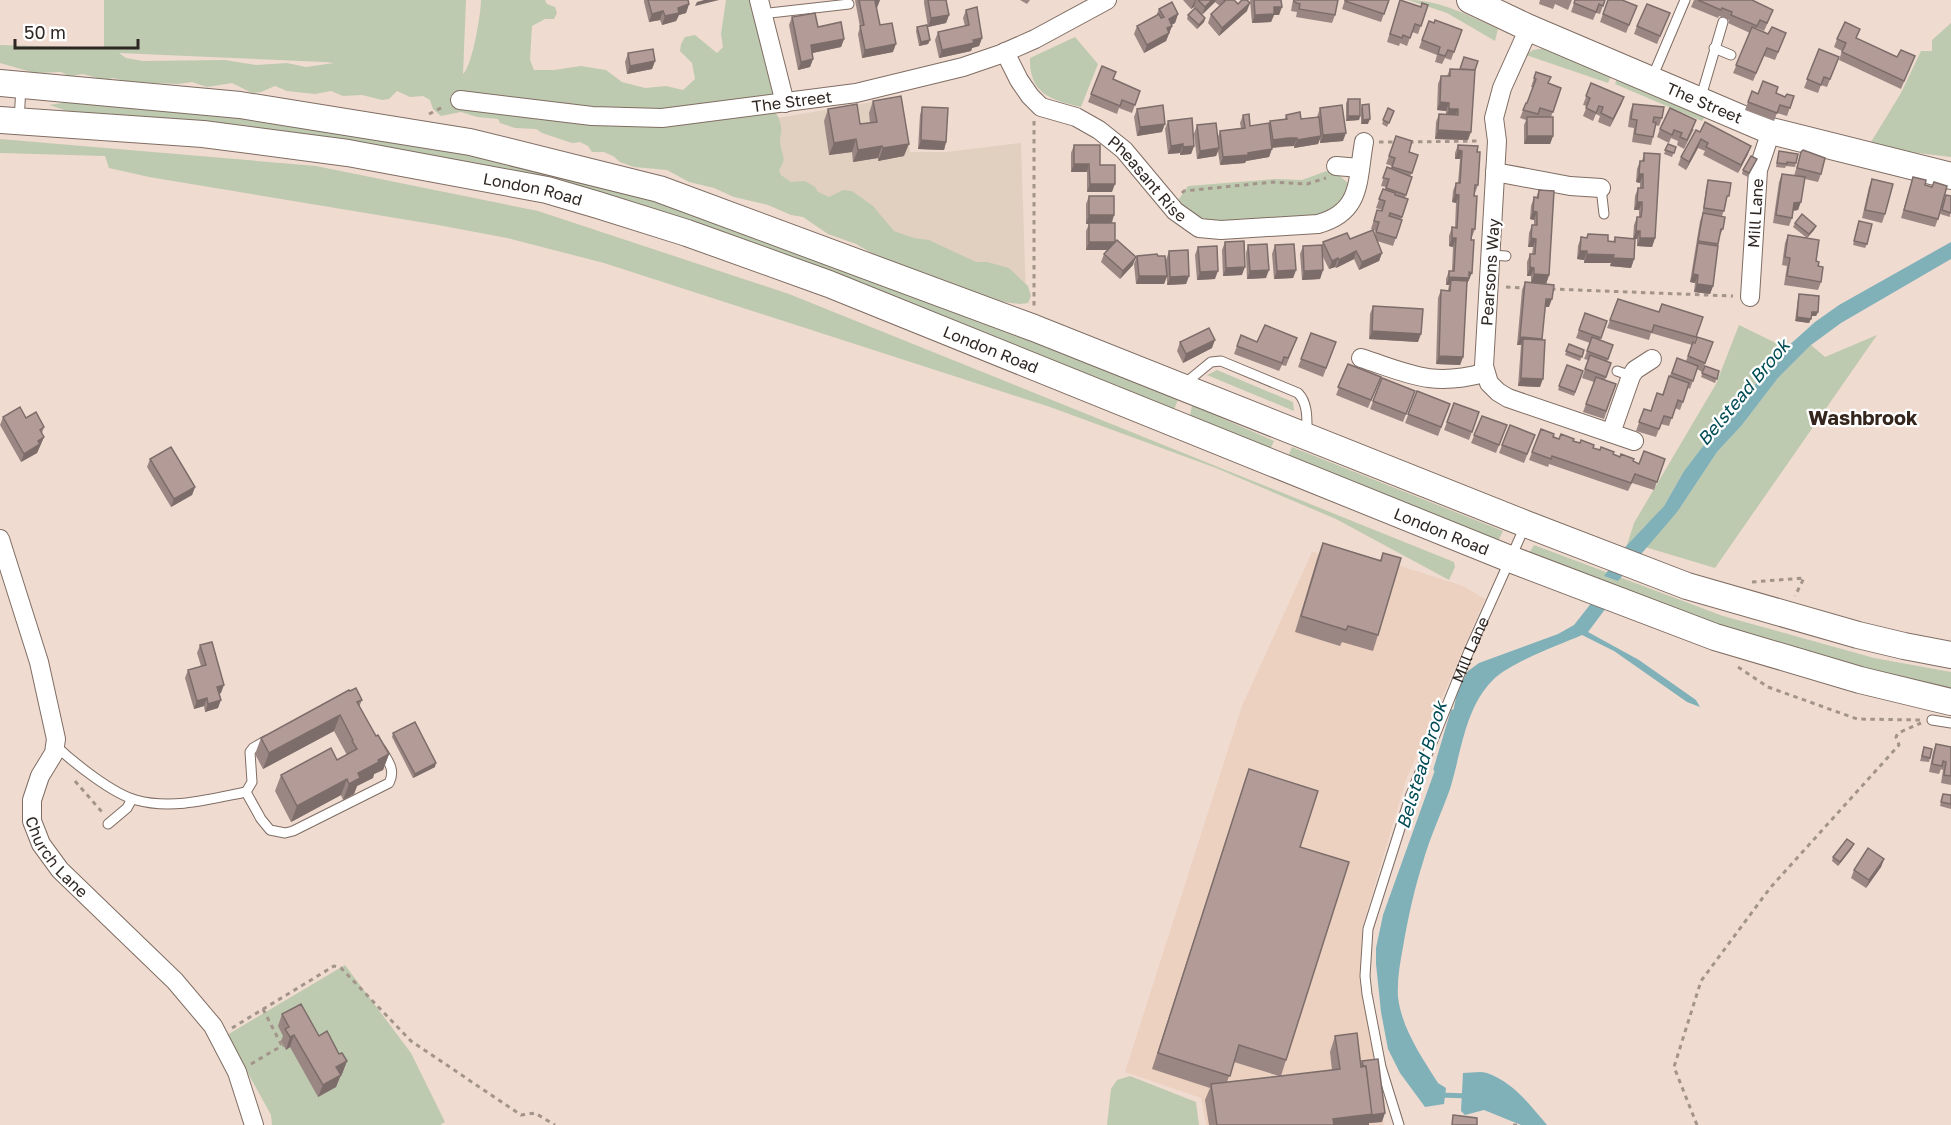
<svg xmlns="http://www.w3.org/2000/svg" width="1951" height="1125" font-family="'Golos Text',sans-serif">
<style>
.built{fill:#ecd0c0}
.education{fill:#e1d0bf}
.green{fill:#becaaf;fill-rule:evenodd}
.water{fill:#80b1b9}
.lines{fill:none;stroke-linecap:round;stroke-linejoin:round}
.stream{stroke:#80b1b9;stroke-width:5}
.lane-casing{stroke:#7f6d63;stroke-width:11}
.street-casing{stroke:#7f6d63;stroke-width:20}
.secondary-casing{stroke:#7f6d63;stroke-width:28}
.path{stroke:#a3948b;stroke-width:3;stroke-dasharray:4.5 4.5;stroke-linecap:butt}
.lane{stroke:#fff;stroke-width:9}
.street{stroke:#fff;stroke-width:18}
.secondary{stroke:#fff;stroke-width:26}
.wall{fill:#9a8683;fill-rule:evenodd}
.shaded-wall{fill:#7d6d6a}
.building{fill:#b39c98;stroke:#7d6d6a;stroke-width:1.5}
.labels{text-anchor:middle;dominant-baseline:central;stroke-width:4.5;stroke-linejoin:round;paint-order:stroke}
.street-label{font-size:16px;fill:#2f2723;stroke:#fff}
.water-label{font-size:18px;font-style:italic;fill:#004c56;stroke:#fff}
.quarter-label{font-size:20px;font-weight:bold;fill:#35261d;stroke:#fff}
</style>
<rect width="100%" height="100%" fill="#f0dbd0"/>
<polygon class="built" points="1312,552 1391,563 1463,586 1485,599 1406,780 1362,928 1364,987 1384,1125 1206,1125 1201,1098 1125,1072 1242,706"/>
<polygon class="education" points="902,97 910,152 946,152 1021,143 1026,298 790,198 747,123"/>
<g class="green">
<path d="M104 0H466L463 74C472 67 481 14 481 0H545L547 4 555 7 557 13 554 19H545L532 26 530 60 534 70H554L581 66 606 70 622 82 645 88 666 86 683 90 695 79 692 63 680 51 681 44 685 37 695 35 717 53 723 47 721 34 726 0H756L777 91 770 104C775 111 780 118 781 127 782 131 780 137 780 142 781 155 788 157 779 170L781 175 791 182 805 181 815 187 818 192 829 197 843 190 852 191 873 206 894 231 914 238 929 240 976 262H987L1009 268 1028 286 1031 296 1028 303 1020 304 1003 302 990 297 977 296 935 279 927 274 915 270 909 271 894 266 856 244 828 234 803 217 791 215 768 205 734 197 714 188 689 182 667 170 634 167 620 162 613 156 604 152H592L588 146 580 142 572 143 542 133 536 129 515 128 500 123 498 119 477 117 461 112 441 116 433 109 430 100 423 96 410 97 397 91 389 99 382 100 362 95 343 96 331 91 315 94 287 91 275 86 261 92 252 93 232 83 207 87 192 82 178 84 129 82 113 78 104 80 83 74 69 76 61 72 35 73 0 63V45L104 48ZM119 53 324 62 334 63 306 67 287 63 256 65 225 60 143 61 126 58Z"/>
<path d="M1408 0C1441 0 1469 16 1498 29L1495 41 1447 13Z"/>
<polygon points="1951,23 1951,157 1868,147 1901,93 1921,51 1932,51 1932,40"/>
<path d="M1075 37 1098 64 1081 107C1051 100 1029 94 1030 58Z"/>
<polygon points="1545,48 1611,76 1608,83 1526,55 1533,50"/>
<polygon points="1617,79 1705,116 1702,121 1615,84"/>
<polygon points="80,100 276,120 461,151 607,185 854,270 1178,400 1173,412 601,196 79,115 49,105"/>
<polygon points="0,139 316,166 538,211 789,294 1454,562 1455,567 1449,580 1336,519 1216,468 1050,407 604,263 507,238 438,225 149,177 109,168 105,156 0,153"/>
<polygon points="1332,169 1348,183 1344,201 1328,215 1213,223 1192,215 1177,202 1188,186 1275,179 1302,180"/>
<polygon points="1739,325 1786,348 1700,450 1684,471 1664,506 1627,545 1634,523 1716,384"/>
<polygon points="1877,335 1715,568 1645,547 1678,511 1717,452 1742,425 1778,378 1811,345 1825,357"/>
<polygon points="1217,370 1293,402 1294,411 1207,375"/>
<polygon points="1192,405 1274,441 1270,450 1190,416"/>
<polygon points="1292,447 1503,531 1497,543 1287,459"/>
<polygon points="1534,545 1723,616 1874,658 1951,672 1951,691 1866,670 1714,627 1528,555"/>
<polygon points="345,965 411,1053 445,1122 440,1125 272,1125 271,1115 227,1035"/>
<polygon points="1130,1076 1196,1102 1199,1125 1107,1125 1111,1089 1117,1080"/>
</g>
<g class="water">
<polygon points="1951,242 1951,259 1841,323 1811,345 1778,378 1742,425 1717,452 1678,511 1618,581 1604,576 1627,545 1664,506 1684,471 1700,450 1786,348 1815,322 1839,305"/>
<path d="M1604 587 1618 592 1588 632 1639 660 1696 700 1700 707 1687 702 1614 651 1582 635C1559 645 1509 663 1493 680 1465 707 1461 754 1450 789 1441 814 1430 837 1423 862 1414 890 1408 918 1403 947 1400 963 1397 980 1398 997 1402 1029 1421 1056 1438 1083L1446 1088 1444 1104 1425 1107 1400 1073 1388 1049 1381 1012 1376 964V948L1383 915 1449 731 1458 688 1468 671 1479 663 1558 634 1574 625Z"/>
<path d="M1463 1073C1471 1073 1480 1071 1487 1073 1513 1082 1530 1105 1547 1125H1521L1484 1110 1465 1115 1461 1111Z"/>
</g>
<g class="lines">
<g class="stream">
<polyline points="1436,769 1453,712"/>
<polyline points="1440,1095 1469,1096"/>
</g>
<defs>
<g id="lane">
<polyline points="761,14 849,4"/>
<polyline points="1714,48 1731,55"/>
<polyline points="1652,78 1685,0"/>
<polyline points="1700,100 1723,22"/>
<polyline points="19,121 21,87"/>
<polyline points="1601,188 1604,214"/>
<polyline points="1491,255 1506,256"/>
<polyline points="1617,371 1631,376"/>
<path d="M1183 385 1211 362 1221 361 1298 393C1308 403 1307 419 1307 433"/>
<polyline points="1932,720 1951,723"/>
<path d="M56 746C74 763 113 794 136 800 172 810 211 799 246 792L252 782 250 752 253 748 267 740"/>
<path d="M246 792 261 819 270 830 285 833 293 831 389 783C396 770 388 761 381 749"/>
<polyline points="108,824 127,808 132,799"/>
<path id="s1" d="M1399 1125 1381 1067 1367 994 1365 976 1368 929 1410 797 1469 651 1525 526"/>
</g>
<g id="street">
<polyline points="759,0 785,103"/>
<polyline points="1529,28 1502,88 1494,118 1497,141 1484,366 1489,383 1498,392 1508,398 1634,441"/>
<path id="s2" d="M1005 52 1019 80 1030 96 1041 107 1076 117 1099 130 1124 150 1175 211 1199 228 1221 230 1318 224C1362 212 1357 181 1364 142"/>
<path id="s3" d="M460 100 592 116 662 118 856 93 963 67 1001 54 1035 39 1107 0"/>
<polyline points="1336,166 1360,168"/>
<polyline points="1495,172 1570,186 1601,188"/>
<path id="s4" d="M1750 297 1758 170 1771 131"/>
<path d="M1361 358C1410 374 1431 387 1484 373"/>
<polyline points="1611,433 1631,376 1635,370 1652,359"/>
<path id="s5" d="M0 539 39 662 56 739 54 753 40 776 32 800V821L41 844 60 870 175 981 213 1026 237 1072 254 1125"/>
</g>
<g id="secondary">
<path id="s6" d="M1470 0 1529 28 1771 131 1951 176"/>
<polyline points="0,83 240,105 470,142 659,189 1034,328 1526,524 1687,586 1858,635 1904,646 1951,655"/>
<path id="s7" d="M0 120 203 134 348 153 547 190 598 205 687 233 829 284 1510 559 1715 637 1860 680 1951 702"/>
</g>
</defs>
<use href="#lane" class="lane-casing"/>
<use href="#street" class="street-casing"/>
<use href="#secondary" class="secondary-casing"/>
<g class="path">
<polyline points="429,114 445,106"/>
<polyline points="1034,121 1034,307"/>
<polyline points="1379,142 1396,142"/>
<polyline points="1409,142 1480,141"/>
<polyline points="1182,193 1184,191 1273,182 1307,184 1326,178"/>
<polyline points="1506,287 1526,288"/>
<polyline points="1551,289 1733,296"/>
<polyline points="1752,582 1804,578 1795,596"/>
<polyline points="1738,667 1768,687 1857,719 1921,720"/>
<polyline points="75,781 102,812"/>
<polyline points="263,1009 282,1046"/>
<polyline points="232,1028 334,966 341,968 411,1041 521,1115 535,1113 555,1125"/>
<polyline points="251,1064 283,1045"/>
<polyline points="1513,1125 1517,1125"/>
<polyline points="1697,1125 1674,1067 1701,981 1770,888 1899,745 1896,737 1898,733 1921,723"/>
</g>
<use href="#lane" class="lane"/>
<use href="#street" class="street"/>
<use href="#secondary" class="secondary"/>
</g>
<g class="wall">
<polygon points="644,0 688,0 689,4 686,13 679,15 676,21 662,25 660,20 649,22 644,2"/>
<polygon points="855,0 880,0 876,8 880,25 893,52 862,58 858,34 860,27"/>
<polygon points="924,0 946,0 949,15 946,23 928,27 924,3"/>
<polygon points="1020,0 1030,0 1027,4"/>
<polygon points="1183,0 1234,0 1247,11 1219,36 1208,23 1211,14 1220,6 1215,2 1202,14 1205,18 1204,22 1197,29 1187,19 1188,15 1195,8 1194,7 1191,9"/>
<polygon points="1250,0 1281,0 1279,15 1274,15 1271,22 1252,23"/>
<polygon points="1293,0 1338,0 1335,15 1332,23 1296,17 1297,12 1291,11"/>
<polygon points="1345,0 1389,0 1381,22 1342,9"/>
<polygon points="1400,0 1421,7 1428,5 1418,34 1412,32 1407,46 1400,43 1399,46 1387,42"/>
<polygon points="1540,0 1572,0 1568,10 1555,4 1553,9 1539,4"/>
<polygon points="1575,0 1605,0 1600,14 1596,13 1593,20 1571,12"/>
<polygon points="1608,0 1637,6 1626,33 1600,22"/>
<polygon points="1694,0 1753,0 1770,18 1764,31 1757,28 1756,29 1783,41 1775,60 1764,56 1753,81 1733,73 1750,33 1728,23 1729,20 1719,16 1718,18 1691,7"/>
<polygon points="1159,9 1178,14 1175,23 1171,25 1172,26 1166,41 1144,53 1134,34 1137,26 1156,16"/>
<polygon points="966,10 982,38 979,46 972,48 971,51 939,58 935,40 938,32 965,26 963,18"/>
<polygon points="1670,13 1657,44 1634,34 1637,26"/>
<polygon points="792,17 818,27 844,39 841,47 812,53 813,59 810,67 798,70 789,25"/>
<polygon points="1429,21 1462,30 1451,60 1445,58 1442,64 1435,62 1437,55 1419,48"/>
<polygon points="917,27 930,40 928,44 919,46 916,31"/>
<polygon points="1837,39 1856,39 1897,57 1915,56 1901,89 1839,60 1842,51 1834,47"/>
<polygon points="1819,49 1839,57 1827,87 1821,85 1818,93 1804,88"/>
<polygon points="628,53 655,61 652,69 627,74 625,62"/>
<polygon points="1102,66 1113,79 1140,91 1132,113 1119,108 1117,114 1088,102"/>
<polygon points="1450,69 1475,70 1468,140 1435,139 1436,122 1439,114 1446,114 1446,111 1437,110 1438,84 1441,76 1447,76"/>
<polygon points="1536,72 1548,83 1561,88 1551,117 1553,136 1550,144 1524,144 1524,125 1526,120 1520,118 1526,103 1527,103 1533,87 1531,87"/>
<polygon points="1591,83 1624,97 1621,105 1610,127 1598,122 1600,116 1596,114 1593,121 1583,116 1587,106 1583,105"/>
<polygon points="1752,91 1758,94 1785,97 1794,96 1787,116 1777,113 1774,121 1745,110"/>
<polygon points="1348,99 1360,116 1359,120 1346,121 1346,103"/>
<polygon points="873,101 904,156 878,161 878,158 853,162 852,152 829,155 824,121 828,109 860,124 870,123 869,113"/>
<polygon points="1633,104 1662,118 1659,126 1655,125 1653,137 1651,145 1632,142 1634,128 1628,127 1630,112"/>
<polygon points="1362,105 1368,124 1361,124 1361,109"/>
<polygon points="922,107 946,142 944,150 918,149 920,115"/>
<polygon points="1320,108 1343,141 1320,143 1320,139 1318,144 1294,148 1294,146 1272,148 1269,157 1246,161 1245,163 1220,165 1218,151 1216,156 1197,159 1194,134 1197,125 1218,137 1220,131 1241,128 1240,123 1243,115 1250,126 1269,124 1270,121 1285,119 1286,115 1301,119 1317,117"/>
<polygon points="1388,108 1394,111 1387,127 1382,124"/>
<polygon points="1137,109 1162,132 1137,136 1134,117"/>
<polygon points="1168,121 1194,146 1191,154 1180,155 1180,153 1168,154 1165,129"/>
<polygon points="1660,129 1694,129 1684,149 1677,145 1678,141 1671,138 1669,143 1657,137"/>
<polygon points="1696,130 1748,154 1738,173 1703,155 1705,151 1698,148 1686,170 1678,165 1681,157"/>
<polygon points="1396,136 1409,152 1412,173 1410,176 1412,177 1405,198 1408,199 1401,220 1402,220 1393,246 1377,241 1382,253 1379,261 1359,270 1354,259 1336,268 1335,267 1329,269 1322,255 1323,270 1320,279 1302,280 1300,254 1303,246 1322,245 1323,242 1350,239 1375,235 1376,231 1371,229 1377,210 1381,211 1382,210 1376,208 1383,189 1385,190 1386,187 1381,186 1387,167 1391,168 1392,166 1386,164"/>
<polygon points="1668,144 1676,147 1672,157 1664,154"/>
<polygon points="1074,145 1112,192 1087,192 1087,172 1071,172 1071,153"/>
<polygon points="1458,145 1478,185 1475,193 1475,229 1472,237 1469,281 1468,281 1467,283 1463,357 1460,365 1436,364 1438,298 1441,290 1448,290 1449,285 1446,285 1446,279 1449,271 1452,271 1453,247 1449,246 1449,236 1452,227 1455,228 1456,203 1452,202 1453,191 1456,183 1458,183 1460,159 1455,159 1455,153"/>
<polygon points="1779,151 1796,163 1795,167 1786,166 1785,168 1776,167"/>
<polygon points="1801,152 1821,174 1818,182 1805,179 1798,210 1792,211 1792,218 1789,226 1773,223 1779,182 1782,174 1794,176"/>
<polygon points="1644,153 1655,238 1652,247 1637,246 1637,239 1635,239 1634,259 1631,268 1610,266 1611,263 1584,263 1584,260 1577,259 1578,246 1581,237 1586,238 1588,234 1608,241 1613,242 1615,237 1633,239 1634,225 1637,217 1639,217 1639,210 1634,210 1635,196 1638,188 1640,188 1640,183 1636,182 1637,169 1640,161 1642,161"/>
<polygon points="1755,163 1748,177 1742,174 1743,170"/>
<polygon points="1913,177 1925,185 1938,219 1935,227 1901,218"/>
<polygon points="1872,179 1885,214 1882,223 1862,218 1869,187"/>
<polygon points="1708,180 1726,204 1722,216 1723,229 1719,237 1718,246 1713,286 1710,294 1694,292 1695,283 1690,282 1700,221 1702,216 1706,188"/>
<polygon points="1539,190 1549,275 1546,284 1531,283 1531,276 1527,276 1527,262 1530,254 1532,254 1533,247 1528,247 1529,233 1532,225 1534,225 1534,220 1530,219 1531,206 1534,197 1536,198"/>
<polygon points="1089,196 1114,215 1112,223 1115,242 1133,265 1120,279 1101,262 1104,254 1108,250 1086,250 1086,231 1089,224 1086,224 1086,204"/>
<polygon points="1951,196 1950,217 1940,214 1944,199"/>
<polygon points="1859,221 1867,244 1865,248 1853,245"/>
<polygon points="1795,223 1816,226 1814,230 1807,238 1816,261 1818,266 1821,282 1818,290 1784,285 1787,266 1782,265 1785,243 1788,235 1807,238 1793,227"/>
<polygon points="1225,242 1242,275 1223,276 1222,250"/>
<polygon points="1248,245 1266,278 1247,279 1246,253"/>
<polygon points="1275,245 1296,270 1293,278 1274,279 1272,254"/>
<polygon points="1198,247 1215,279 1197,280 1195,255"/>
<polygon points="1169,251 1189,276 1186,284 1167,285 1167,277 1164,284 1136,284 1134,264 1137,256 1158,256 1166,260"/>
<polygon points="1525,282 1549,307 1545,307 1541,340 1540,387 1518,386 1521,345 1517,345 1522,290"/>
<polygon points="1799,294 1818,312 1816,316 1811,316 1809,323 1795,321 1798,298"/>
<polygon points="1618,299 1659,312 1703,317 1694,343 1713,342 1702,372 1697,369 1690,389 1688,388 1680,410 1675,408 1669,426 1661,424 1656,437 1636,431 1644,409 1651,411 1662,395 1677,358 1686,361 1692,345 1651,333 1649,340 1607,328"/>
<polygon points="1373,306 1418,342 1369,339 1370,314"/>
<polygon points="1585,313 1607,321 1600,340 1613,345 1607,362 1611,363 1605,380 1616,384 1604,419 1583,412 1594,382 1582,378 1588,360 1584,359 1590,343 1576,338"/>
<polygon points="1311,333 1336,342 1323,377 1298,367"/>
<polygon points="1241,335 1257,342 1297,338 1286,366 1282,365 1279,371 1234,354"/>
<polygon points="1180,342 1212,348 1183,363 1177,351"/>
<polygon points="1569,344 1584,350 1580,361 1565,355"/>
<polygon points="1348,364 1381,377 1368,408 1336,395"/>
<polygon points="1567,365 1583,371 1574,396 1558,390"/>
<polygon points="1705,366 1719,371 1715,383 1701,377"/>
<polygon points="1382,378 1415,391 1403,422 1370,409"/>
<polygon points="1417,391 1450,404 1438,436 1405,423"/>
<polygon points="1454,403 1479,412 1469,440 1444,430"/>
<polygon points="1482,416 1507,425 1496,453 1471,443"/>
<polygon points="3,417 26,418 44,427 42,433 44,437 37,453 21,462 0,425"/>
<polygon points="1541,429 1559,439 1573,441 1639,464 1665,459 1654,490 1632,483 1628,491 1549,464 1548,467 1529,460"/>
<polygon points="1535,435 1524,463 1499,453 1502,445"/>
<polygon points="150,459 195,487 192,495 171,507 147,467"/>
<polygon points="1323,543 1380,560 1383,553 1378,635 1373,651 1342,642 1340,646 1295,632 1317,559"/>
<polygon points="200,645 221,693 219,694 218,708 205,712 204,706 194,709 185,678 188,670 201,666 197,653"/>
<polygon points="350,691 362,700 359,707 376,736 389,754 383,770 374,774 373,778 357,786 354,794 343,800 341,795 291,822 275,791 281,775 337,760 347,755 334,731 263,769 255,754 261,738"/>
<polygon points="393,733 435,767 413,778 392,737"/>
<polygon points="1936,744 1951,747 1951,785 1941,783 1943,770 1941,769 1939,774 1929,772 1933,752"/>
<polygon points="1924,747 1930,758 1929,762 1920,761"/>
<path d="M1249 769 1300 847 1286 1060 1281 1076 1332 1070 1330 1052 1335 1036 1360 1065 1362 1061 1382 1122 1369 1123V1125H1209L1205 1100 1210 1088 1152 1069ZM1234 1062 1279 1076 1227 1082Z"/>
<polygon points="1943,794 1951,795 1951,809 1940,806"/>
<polygon points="1852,848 1838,866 1832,861 1833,857"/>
<polygon points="1884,859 1881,867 1866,888 1851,878 1854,870"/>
<polygon points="282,1014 319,1036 347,1061 342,1074 340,1075 336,1087 318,1097 290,1047 286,1050 281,1041 283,1036 278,1026"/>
</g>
<g class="shaded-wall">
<polygon points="704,0 719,0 695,6 697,2"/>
<polygon points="880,0 877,8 872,9 875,1"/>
<polygon points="1195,0 1196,0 1194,7 1191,9"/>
<polygon points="1212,0 1216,0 1215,2 1202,15 1205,7"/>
<polygon points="1250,3 1247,11 1219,36 1222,28"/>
<polygon points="689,4 686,13 679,15 676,21 662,25 665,16 678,8"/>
<polygon points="1274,7 1282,7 1279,15 1274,15 1271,22 1252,23 1255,15"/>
<polygon points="663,11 660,20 649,22 652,14"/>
<polygon points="1178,14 1175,23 1166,28 1169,19"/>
<polygon points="949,15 946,23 928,27 931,18"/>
<polygon points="1205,18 1204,22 1197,29 1199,25"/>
<polygon points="1172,26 1166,41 1144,53 1147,45 1167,28"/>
<polygon points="982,38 979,46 972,48 971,51 939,58 942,50"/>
<polygon points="844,39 841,47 808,54 811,45"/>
<polygon points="930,40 928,44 919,46 921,42"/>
<polygon points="896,44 893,52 862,58 865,50"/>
<polygon points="813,59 810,67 798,70 801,62"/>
<polygon points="655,61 652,69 627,74 630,66"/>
<polygon points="1624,97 1621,105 1610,127 1613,119"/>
<polygon points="1440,102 1449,103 1446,111 1437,110"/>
<polygon points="1449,109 1458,109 1455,117 1446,117"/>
<polygon points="1348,116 1360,116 1359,120 1346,121"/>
<polygon points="1370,119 1368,124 1361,124 1363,120"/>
<polygon points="1165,124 1162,132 1137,136 1140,127"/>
<polygon points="1438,130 1471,132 1468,140 1435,139"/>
<polygon points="1346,133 1343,141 1320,143 1323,135"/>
<polygon points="1321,136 1318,144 1294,148 1297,140"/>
<polygon points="1527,136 1553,136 1550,144 1524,144"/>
<polygon points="1288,138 1297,138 1294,146 1285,146 1270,148 1273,140"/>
<polygon points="856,139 852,152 829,155 834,143"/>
<polygon points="1701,139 1698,148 1686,170 1689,162"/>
<polygon points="921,140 946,142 944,150 918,149"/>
<polygon points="909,144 904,156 878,161 883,148"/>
<polygon points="1183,144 1180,153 1168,154 1171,146"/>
<polygon points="882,146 878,158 853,162 858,150"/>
<polygon points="1194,146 1191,154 1180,155 1183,147"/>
<polygon points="1751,146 1748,154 1738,173 1741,165"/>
<polygon points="1219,148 1216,156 1197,159 1200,151"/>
<polygon points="1272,149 1269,157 1246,161 1245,163 1220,165 1223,157"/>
<polygon points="1458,150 1462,151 1460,159 1455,159"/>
<polygon points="1074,164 1089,164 1087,172 1071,172"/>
<polygon points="1639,174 1643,174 1640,183 1636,182"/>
<polygon points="1090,184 1115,184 1112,192 1087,192"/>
<polygon points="1455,194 1459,195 1456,203 1452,202"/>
<polygon points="1637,202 1642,202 1639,210 1634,210"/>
<polygon points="1801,202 1798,210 1791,211 1794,203"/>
<polygon points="1533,211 1537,212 1534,220 1530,219"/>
<polygon points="1089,215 1114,215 1111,223 1086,224"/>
<polygon points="1816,226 1814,230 1807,238 1809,234"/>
<polygon points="1636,231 1640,231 1637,239 1633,239"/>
<polygon points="1452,238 1456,238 1453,247 1449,246"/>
<polygon points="1531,238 1536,239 1533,247 1528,247"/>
<polygon points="1640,238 1655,238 1652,247 1637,246"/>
<polygon points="1089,242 1115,242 1112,250 1086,250"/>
<polygon points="1356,251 1354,259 1336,268 1339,260"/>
<polygon points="1580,251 1587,251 1584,260 1577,259"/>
<polygon points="1382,253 1379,261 1359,270 1362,262"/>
<polygon points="1587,254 1614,255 1611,263 1584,263"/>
<polygon points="1136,257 1133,265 1120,279 1123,271"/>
<polygon points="1338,258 1335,267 1329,269 1332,261"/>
<polygon points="1613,258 1634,259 1631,268 1610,266"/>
<polygon points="1245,267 1242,275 1223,276 1226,268"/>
<polygon points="1530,267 1534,268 1531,276 1527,276"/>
<polygon points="1269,270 1266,278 1247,279 1250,271"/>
<polygon points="1296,270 1293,278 1274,279 1277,271"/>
<polygon points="1323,270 1320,279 1302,280 1304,271"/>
<polygon points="1218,271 1215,279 1197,280 1200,272"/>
<polygon points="1469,272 1472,273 1466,286 1451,280 1449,285 1446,285 1449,277"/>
<polygon points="1534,274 1549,275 1546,284 1531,283"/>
<polygon points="1693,274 1698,275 1695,283 1690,282"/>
<polygon points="1139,276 1167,276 1164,284 1136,284"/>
<polygon points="1189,276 1186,284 1167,285 1170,277"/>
<polygon points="1697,284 1713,286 1710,294 1694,292"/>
<polygon points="1546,299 1552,299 1549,307 1543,307"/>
<polygon points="1812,312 1818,312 1816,316 1810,316"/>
<polygon points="1797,317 1811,319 1809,323 1795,321"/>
<polygon points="1372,331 1421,334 1418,342 1369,339"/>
<polygon points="1520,337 1542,339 1539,347 1523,339 1521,345 1517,345"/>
<polygon points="1215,340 1212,348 1183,363 1186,354"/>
<polygon points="1439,356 1463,357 1460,365 1436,364"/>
<polygon points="1521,378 1543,379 1540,387 1518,386"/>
<polygon points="44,437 37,453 21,462 24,454 38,441"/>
<polygon points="195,487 192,495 171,507 174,499"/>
<polygon points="224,685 221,693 214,695 217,687"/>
<polygon points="207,698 204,706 194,709 197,701"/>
<polygon points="221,700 218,708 205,712 208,704"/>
<polygon points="340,715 334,731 263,769 269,753"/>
<polygon points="389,754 383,770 374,774 373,778 357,786 354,794 343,800 349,784 358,773 378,760"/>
<polygon points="436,763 435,767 413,778 415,774"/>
<polygon points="347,779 341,795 291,822 297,806"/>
<polygon points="1854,844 1852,848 1838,866 1840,862"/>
<polygon points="1884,859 1881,867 1866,888 1869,880"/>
<polygon points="294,1035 290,1047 286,1050 290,1037"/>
<polygon points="347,1061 342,1074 332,1079 336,1067"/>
<polygon points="341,1075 336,1087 318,1097 323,1085"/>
<polygon points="1385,1113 1382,1122 1369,1123 1369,1125 1331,1125 1333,1119"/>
</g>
<g class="building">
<polygon points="648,0 688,0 689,4 678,8 679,13 665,16 663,11 652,14"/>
<polygon points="859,0 879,0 875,1 880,25 892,23 896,44 865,50 860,26 864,25"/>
<polygon points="928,0 946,0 949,15 931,18"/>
<polygon points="1198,0 1212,0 1205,7"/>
<polygon points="1224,0 1234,0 1238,4 1242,0 1247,0 1250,3 1222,28 1211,14 1225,1"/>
<polygon points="1254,0 1281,0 1282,7 1274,7 1274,14 1255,15"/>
<polygon points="1294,0 1338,0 1335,15 1299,9 1300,4 1294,2"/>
<polygon points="1345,0 1389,0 1384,14 1345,1"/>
<polygon points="1400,0 1421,7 1422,3 1428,5 1421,26 1415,24 1410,38 1403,35 1402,38 1390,34"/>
<polygon points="1575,0 1605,0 1603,6 1599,4 1596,12 1574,3"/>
<polygon points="1608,0 1622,0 1637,6 1629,25 1603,14"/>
<polygon points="1698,0 1752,0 1773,10 1767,23 1760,20 1757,26 1731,15 1732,12 1722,8 1721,10"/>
<polygon points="1172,2 1178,14 1169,19 1172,26 1167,28 1169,33 1147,45 1137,26 1159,14 1161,18 1164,17 1159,9"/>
<polygon points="1647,4 1670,13 1660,36 1637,26"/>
<polygon points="977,7 982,38 973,40 974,43 942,50 938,32 969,25 966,10"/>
<polygon points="1195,8 1205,18 1199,25 1188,15"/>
<polygon points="815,13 818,27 841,22 844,39 811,45 813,59 801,62 792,17"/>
<polygon points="1435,20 1462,30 1454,52 1448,50 1445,56 1438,54 1440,47 1422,40 1429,21 1434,23"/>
<polygon points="1845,22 1860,29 1856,38 1897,57 1901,50 1915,56 1904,81 1842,52 1846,43 1837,39"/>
<polygon points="927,25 930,40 921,42 917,27"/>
<polygon points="1752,27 1768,34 1772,27 1786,33 1778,52 1767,48 1756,73 1736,65"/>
<polygon points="653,49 655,61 630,66 628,53"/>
<polygon points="1819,49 1839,57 1830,79 1824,77 1821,85 1807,79"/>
<polygon points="1464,57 1478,61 1475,70 1460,69"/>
<polygon points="1102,66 1116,72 1113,79 1140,91 1135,105 1122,100 1120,106 1091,94"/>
<polygon points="1450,69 1475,70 1471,132 1438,130 1439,114 1458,115 1458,109 1449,109 1449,103 1440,102 1441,76 1450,76"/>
<polygon points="1536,72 1551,77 1548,83 1561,88 1553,112 1540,108 1538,114 1523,110 1526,103 1527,103 1536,79 1534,78"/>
<polygon points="1763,81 1778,87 1776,93 1785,97 1787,94 1794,96 1790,108 1780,105 1777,113 1748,102 1752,91 1758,94"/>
<polygon points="1591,83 1624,97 1613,119 1601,113 1603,107 1599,106 1596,113 1586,108 1590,98 1586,96"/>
<polygon points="901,96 909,144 883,148 882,146 858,150 856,139 834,143 828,109 857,104 860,124 877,122 873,101"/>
<rect x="1348" y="99" width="12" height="17"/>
<polygon points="1369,104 1370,119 1363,120 1362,105"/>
<polygon points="1633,104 1664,107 1662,118 1654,117 1653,122 1656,123 1653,137 1635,134 1637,120 1631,119"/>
<polygon points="1163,105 1165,124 1140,127 1137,109"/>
<polygon points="1342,105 1346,133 1323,135 1320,108"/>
<polygon points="922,107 948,108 946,142 921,140"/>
<polygon points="1388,108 1394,111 1389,123 1383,120"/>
<polygon points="1670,108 1696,120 1687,140 1680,137 1682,133 1674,130 1672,135 1660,129"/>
<polygon points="1300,112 1301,119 1319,117 1321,136 1297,140 1297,138 1288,138 1273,140 1270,121 1287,119 1286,115"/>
<polygon points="1249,114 1250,126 1269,123 1272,149 1248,153 1248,155 1223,157 1220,131 1245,128 1243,115"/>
<rect x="1527" y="117" width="26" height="19"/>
<polygon points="1192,118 1194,146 1183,147 1183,144 1171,146 1168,121"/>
<polygon points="1705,122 1751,146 1741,165 1706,147 1708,143 1701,139 1689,162 1681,157 1696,130 1700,132"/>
<polygon points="1216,123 1219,148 1200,151 1197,125"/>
<polygon points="1396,136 1412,141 1409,152 1418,155 1412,173 1392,167 1395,158 1389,156"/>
<polygon points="1668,144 1676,147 1674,153 1665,150"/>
<polygon points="1074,145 1100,145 1100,165 1115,165 1115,184 1090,184 1089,164 1074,164"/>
<polygon points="1458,145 1478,146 1477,152 1480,152 1478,185 1475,185 1474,196 1477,196 1475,229 1472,229 1471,240 1474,240 1472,273 1469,272 1469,278 1449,277 1449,271 1454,271 1456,238 1452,238 1452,227 1457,228 1458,211 1459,195 1455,194 1456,183 1460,183 1462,151 1458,150"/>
<polygon points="1803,150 1825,158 1821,174 1797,168 1801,152"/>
<polygon points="1779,151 1798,154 1796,163 1787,162 1787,164 1777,163"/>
<polygon points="1644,153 1660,154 1655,238 1640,238 1640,231 1636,231 1637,217 1641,217 1642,209 1642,202 1637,202 1638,188 1643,188 1643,174 1639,174 1640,161 1644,161"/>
<polygon points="1751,156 1757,159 1749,173 1743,170"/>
<polygon points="1387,167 1412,177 1406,195 1386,188 1389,179 1383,178"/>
<polygon points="1782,174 1805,177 1801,202 1794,203 1792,218 1776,215"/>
<polygon points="1913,177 1926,180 1925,185 1932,187 1934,182 1947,186 1938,219 1904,210"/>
<polygon points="1872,179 1893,184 1885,214 1865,210"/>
<polygon points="1708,180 1731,183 1729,196 1727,196 1724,211 1704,208"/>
<polygon points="1383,189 1395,193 1395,195 1408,199 1402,217 1390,213 1389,216 1402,220 1396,238 1376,232 1379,222 1374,221 1377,210 1382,211 1385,201 1379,199"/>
<polygon points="1539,190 1554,191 1549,275 1534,274 1534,268 1530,267 1530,254 1535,254 1536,239 1531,238 1532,225 1537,225 1537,212 1533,211 1534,197 1538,198"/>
<polygon points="1946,195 1951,196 1951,213 1942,210"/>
<rect x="1089" y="196" width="25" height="19"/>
<polygon points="1703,213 1725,217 1723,229 1721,229 1718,244 1698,241"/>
<polygon points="1802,214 1816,226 1809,234 1795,223"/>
<polygon points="1859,221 1872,224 1867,244 1854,241"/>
<rect x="1089" y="223" width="26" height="19"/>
<polygon points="1373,230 1382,253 1362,262 1356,251 1339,260 1338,258 1332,261 1323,242 1347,233 1350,239"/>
<polygon points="1588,234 1608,235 1608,241 1615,242 1615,237 1635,239 1634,259 1613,258 1614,255 1587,254 1587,251 1580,251 1581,237 1587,238"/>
<polygon points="1788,235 1819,240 1816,261 1819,262 1818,266 1823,267 1821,282 1787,276 1790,258 1785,257"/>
<polygon points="1117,240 1136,257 1123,271 1104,254"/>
<polygon points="1244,241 1245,267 1226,268 1225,242"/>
<polygon points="1698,243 1718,246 1713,286 1697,284 1698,275 1693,274"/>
<polygon points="1267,244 1269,270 1250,271 1248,245"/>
<polygon points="1294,244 1296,270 1277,271 1275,245"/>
<polygon points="1322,245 1323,270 1304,271 1303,246"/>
<polygon points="1217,246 1218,271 1200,272 1198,247"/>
<polygon points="1188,250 1189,276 1170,277 1169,251"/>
<polygon points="1157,254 1158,256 1165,256 1167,276 1139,276 1137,256"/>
<polygon points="1451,280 1467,281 1463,357 1439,356 1441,290 1450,291"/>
<polygon points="1525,282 1554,285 1552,299 1546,299 1542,339 1520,337"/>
<polygon points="1799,294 1819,296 1818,312 1812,312 1811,319 1797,317"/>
<polygon points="1618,299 1659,312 1662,304 1703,317 1696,337 1654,325 1652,332 1610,320"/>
<polygon points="1373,306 1423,309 1421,334 1372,331"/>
<polygon points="1585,313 1607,321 1601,338 1579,330"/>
<polygon points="1265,325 1297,338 1288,358 1284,357 1282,363 1237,346 1241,335 1257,342"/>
<polygon points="1209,328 1215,340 1186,354 1180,342"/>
<polygon points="1311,333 1336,342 1326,368 1301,359"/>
<polygon points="1592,337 1613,345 1608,359 1587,351"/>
<polygon points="1697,337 1713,342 1705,363 1688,356 1693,342 1695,343"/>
<polygon points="1523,339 1545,340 1543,379 1521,378"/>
<polygon points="1569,344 1584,350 1582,357 1566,351"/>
<polygon points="1590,355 1611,363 1606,377 1585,369"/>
<polygon points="1677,358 1698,366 1693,381 1672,373"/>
<polygon points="1348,364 1381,377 1371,400 1338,387"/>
<polygon points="1567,365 1583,371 1575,392 1559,386"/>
<polygon points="1705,366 1719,371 1717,379 1702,373"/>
<polygon points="1669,376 1689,383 1683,402 1678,400 1672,418 1664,416 1659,429 1639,422 1644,409 1651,411 1657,393 1663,395"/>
<polygon points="1596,377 1616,384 1606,411 1586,404"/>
<polygon points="1382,378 1415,391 1406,414 1373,401"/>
<polygon points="1417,391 1450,404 1441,427 1408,414"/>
<polygon points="1454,403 1479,412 1472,432 1447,422"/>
<polygon points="20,407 26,418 36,412 44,427 40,430 44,437 38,441 40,444 24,454 3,417"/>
<polygon points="1482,416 1507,425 1499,445 1474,435"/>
<polygon points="1510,425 1535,435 1527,454 1502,445"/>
<polygon points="1541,429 1554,434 1553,437 1559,439 1561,434 1574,439 1573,441 1580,443 1581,440 1594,445 1593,448 1600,450 1601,447 1614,452 1613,454 1620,457 1621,454 1634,459 1633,461 1639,464 1644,451 1665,459 1657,482 1635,474 1631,483 1552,456 1551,459 1532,452"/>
<polygon points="171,447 195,487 174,499 150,459"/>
<polygon points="1323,543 1381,561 1383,553 1401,558 1378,635 1348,626 1346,630 1301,616"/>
<polygon points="212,642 224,685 217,687 221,700 208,704 207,698 197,701 188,670 206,665 200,645"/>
<polygon points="356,688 362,700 357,702 376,736 378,735 389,754 378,760 379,762 358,773 360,778 349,784 347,779 297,806 281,775 331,748 337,760 357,749 352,741 353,740 340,715 269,753 261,738 349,690 350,691"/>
<polygon points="415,722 436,763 415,774 393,733"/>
<polygon points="1936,744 1951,747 1951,776 1944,775 1946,762 1943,761 1942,766 1932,764"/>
<polygon points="1924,747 1932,749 1930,758 1922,756"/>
<polygon points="1249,769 1318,791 1300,847 1349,862 1286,1060 1239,1045 1230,1076 1158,1053"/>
<polygon points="1943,794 1951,795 1951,804 1941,802"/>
<polygon points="1847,839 1854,844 1840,862 1833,857"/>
<polygon points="1868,848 1884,859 1869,880 1854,870"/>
<polygon points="301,1004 319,1036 327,1031 339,1054 342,1053 347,1061 336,1067 341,1075 323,1085 294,1035 290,1037 285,1029 289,1027 282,1014"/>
<polygon points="1357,1033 1361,1067 1366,1066 1373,1114 1333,1119 1334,1125 1217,1125 1211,1084 1340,1069 1335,1036"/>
<polygon points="1378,1059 1385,1113 1372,1115 1366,1066 1363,1066 1362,1061"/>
<polygon points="1453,1115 1477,1118 1477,1125 1452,1125"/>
</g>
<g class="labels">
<g class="street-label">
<text stroke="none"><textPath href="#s3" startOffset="334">The Street</textPath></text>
<text stroke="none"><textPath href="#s6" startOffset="256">The Street</textPath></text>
<text stroke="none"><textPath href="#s2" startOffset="198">Pheasant Rise</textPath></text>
<text stroke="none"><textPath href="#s7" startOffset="538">London Road</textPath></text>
<text stroke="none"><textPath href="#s4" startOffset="84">Mill Lane</textPath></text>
<text transform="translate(1490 272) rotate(-86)">Pearsons Way</text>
<text stroke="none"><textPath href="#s7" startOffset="1024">London Road</textPath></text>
<text stroke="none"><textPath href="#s7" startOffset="1510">London Road</textPath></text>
<text stroke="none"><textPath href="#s1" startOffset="498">Mill Lane</textPath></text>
<text stroke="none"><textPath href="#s5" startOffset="339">Church Lane</textPath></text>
</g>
<g class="water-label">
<text transform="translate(1743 392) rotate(-50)">Belstead Brook</text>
<text transform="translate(1421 765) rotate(-73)">Belstead Brook</text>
</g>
<g class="quarter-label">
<text x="1863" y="417">Washbrook</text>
</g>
</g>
<path d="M15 39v9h123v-9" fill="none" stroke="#2f2723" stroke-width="3"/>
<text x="24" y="39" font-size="18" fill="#2f2723" stroke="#ffffff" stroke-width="4.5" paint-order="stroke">50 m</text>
</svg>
